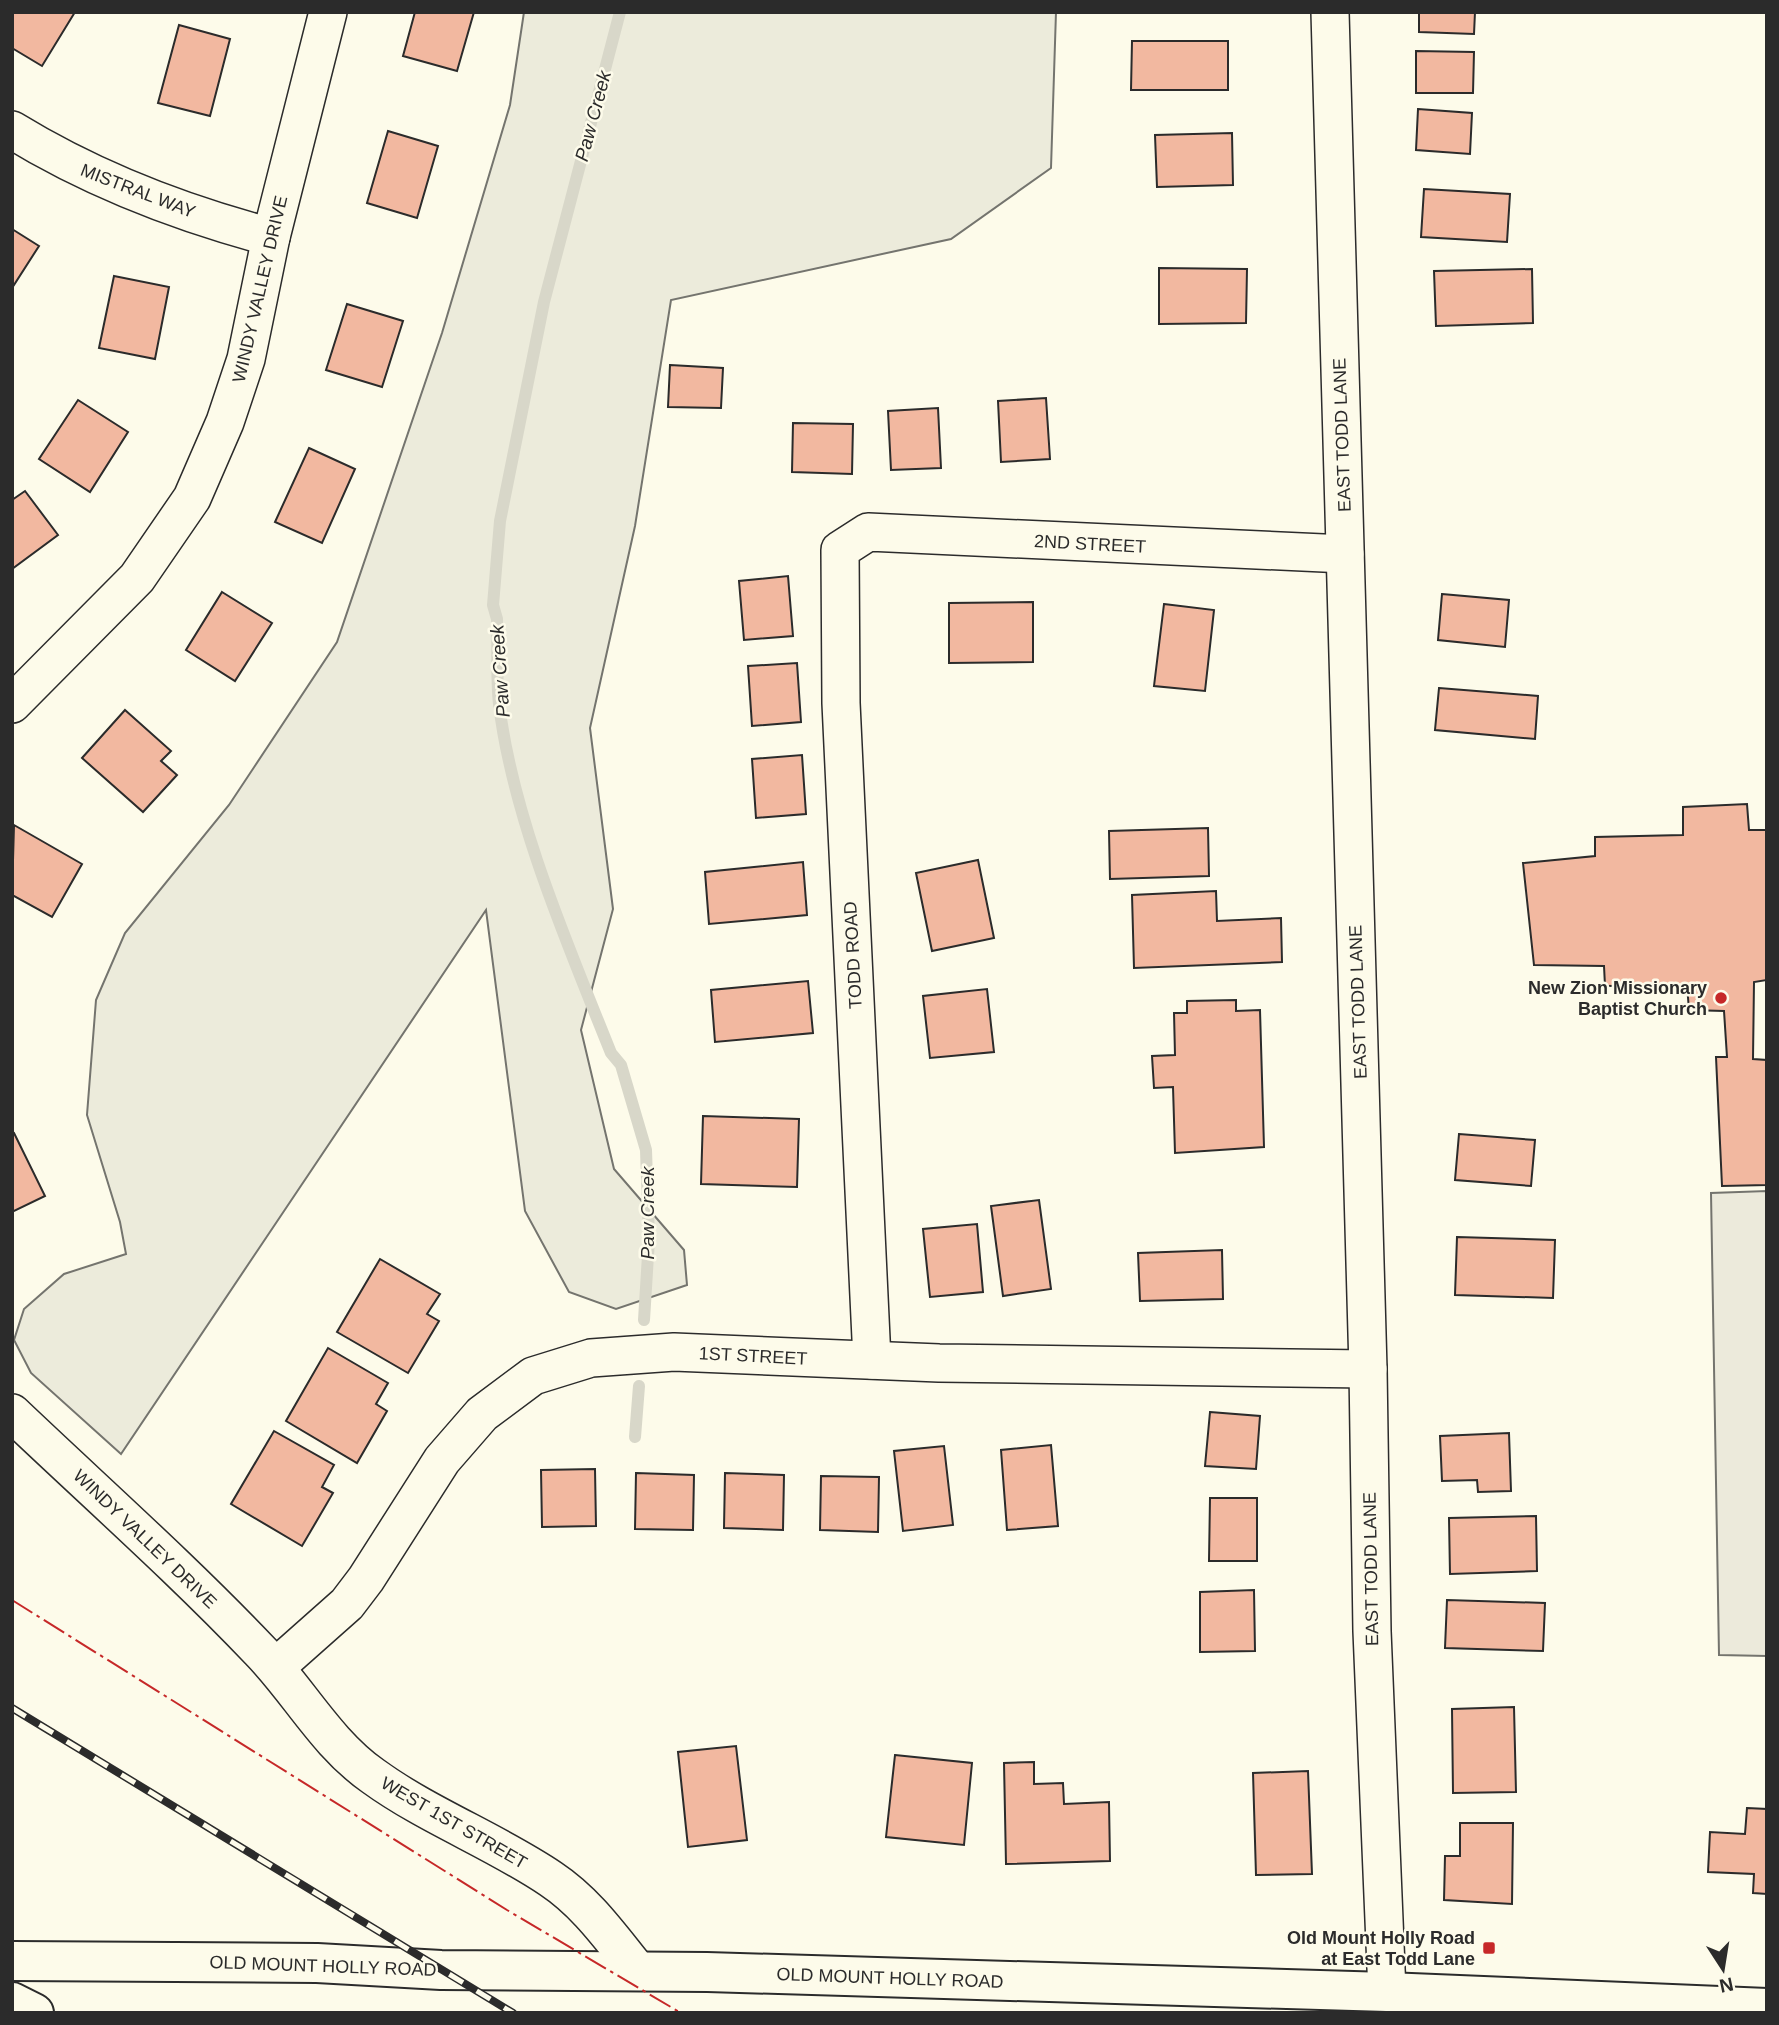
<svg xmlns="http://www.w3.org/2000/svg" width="1779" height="2025" font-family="Helvetica,sans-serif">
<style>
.green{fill:#ecebdb;stroke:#74746e;stroke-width:2}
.parking{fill:#eceadb;stroke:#74746e;stroke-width:2}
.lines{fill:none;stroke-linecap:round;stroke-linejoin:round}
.stream{stroke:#d8d7c9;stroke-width:12}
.building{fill:#f2b8a0;stroke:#2b2b2b;stroke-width:2}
.minor-casing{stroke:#2b2b2b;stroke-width:40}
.tertiary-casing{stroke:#2b2b2b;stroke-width:42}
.minor{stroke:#fdfbea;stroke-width:37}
.tertiary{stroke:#fdfbea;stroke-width:38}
.rail-casing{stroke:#2b2b2b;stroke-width:8}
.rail{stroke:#fdfbea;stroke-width:5;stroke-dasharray:16;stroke-linecap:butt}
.power{stroke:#c62828;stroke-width:2;stroke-dasharray:24 5 3.5 5;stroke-linecap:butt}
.poi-dot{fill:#c62828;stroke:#fdfbea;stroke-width:2.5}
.labels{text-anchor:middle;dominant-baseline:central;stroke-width:5;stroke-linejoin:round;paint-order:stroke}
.street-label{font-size:18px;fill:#2b2b2b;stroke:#fdfbea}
.poi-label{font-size:18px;font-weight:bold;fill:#2b2b2b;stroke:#fdfbea;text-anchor:end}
.water-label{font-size:19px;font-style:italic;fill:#2b2b2b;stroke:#fdfbea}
</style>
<rect width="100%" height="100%" fill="#fdfbea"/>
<polygon class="green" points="524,12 1056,12 1051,168 951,239 671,300 635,526 590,728 613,909 581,1030 614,1169 684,1250 687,1285 616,1309 569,1292 525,1211 486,910 121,1454 31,1373 14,1340 24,1309 64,1274 126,1254 120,1222 87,1115 96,1000 125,933 229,805 337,642 442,333 510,105"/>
<polygon class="parking" points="1767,1191 1767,1656 1719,1655 1711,1193"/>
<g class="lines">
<g class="stream">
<path d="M620 12 544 302 500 521 493 605 497 619C498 647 496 676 499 704 513 819 568 945 611 1053L621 1065 646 1150 649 1239 644 1320"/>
<polyline points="635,1437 639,1386"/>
</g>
</g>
<g class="building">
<polygon points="12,12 75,12 42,66 12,48"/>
<polygon points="415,12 474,12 457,71 403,56"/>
<polygon points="1419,12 1475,12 1474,34 1419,32"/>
<polygon points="179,25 230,39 210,116 158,103"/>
<polygon points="1132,41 1228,41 1228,90 1131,90"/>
<polygon points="1416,51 1474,52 1473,93 1416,93"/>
<polygon points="1418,109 1472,113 1470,154 1416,150"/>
<polygon points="388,131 438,146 417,218 367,203"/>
<polygon points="1232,133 1233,185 1157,187 1155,135"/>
<polygon points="1424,189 1510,194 1507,242 1421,237"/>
<polygon points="12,229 39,246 12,288"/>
<polygon points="1159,268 1247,269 1246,323 1159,324"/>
<polygon points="1532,269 1533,323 1436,326 1434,271"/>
<polygon points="114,276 169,287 155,359 99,348"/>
<polygon points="347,304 403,321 382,387 326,370"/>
<polygon points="670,365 723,368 721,408 668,407"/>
<polygon points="1046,398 1050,459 1001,462 998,401"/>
<polygon points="78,400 128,432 90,492 39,459"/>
<polygon points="938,408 941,468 891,470 888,411"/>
<polygon points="793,423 853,424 852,474 792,472"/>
<polygon points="309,448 355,469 322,543 275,522"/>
<polygon points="25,491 58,535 12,569 12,500"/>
<polygon points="788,576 793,636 744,640 739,581"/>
<polygon points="222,592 272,623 235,681 186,650"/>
<polygon points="1442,594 1509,600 1505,647 1438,640"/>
<polygon points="1033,602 1033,662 949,663 949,603"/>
<polygon points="1164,604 1214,610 1205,691 1154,686"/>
<polygon points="797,663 801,722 752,726 748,666"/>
<polygon points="1439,688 1538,696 1535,739 1435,730"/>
<polygon points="125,710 171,751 161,761 177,775 143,812 82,758"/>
<polygon points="802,755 806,814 756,818 752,759"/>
<polygon points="1747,804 1749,830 1767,830 1767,980 1754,982 1753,1059 1767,1060 1767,1185 1722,1186 1716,1057 1727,1057 1724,1011 1689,1010 1687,985 1605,986 1604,966 1534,965 1523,863 1595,856 1595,837 1683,835 1683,807"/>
<polygon points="14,825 82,864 52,917 12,895"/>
<polygon points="1208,828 1209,876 1110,879 1109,831"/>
<polygon points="978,860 994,938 932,951 916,873"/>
<polygon points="803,862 807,915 709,924 705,872"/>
<polygon points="1216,891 1217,921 1281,918 1282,962 1134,968 1132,895"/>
<polygon points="808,981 813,1033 715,1042 711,990"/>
<polygon points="987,989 994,1052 930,1058 923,996"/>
<polygon points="1236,1000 1236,1011 1260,1010 1264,1147 1175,1153 1173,1087 1154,1088 1152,1056 1175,1055 1174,1013 1187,1013 1187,1001"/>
<polygon points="703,1116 799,1119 797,1187 701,1184"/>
<polygon points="14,1133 45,1196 12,1212 12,1134"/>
<polygon points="1459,1134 1535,1140 1531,1186 1455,1180"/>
<polygon points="1039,1200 1051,1289 1003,1296 991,1206"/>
<polygon points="977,1224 983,1292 930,1297 923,1229"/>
<polygon points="1457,1237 1555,1240 1553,1298 1455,1295"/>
<polygon points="1222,1250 1223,1299 1140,1301 1138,1253"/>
<polygon points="380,1259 440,1294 427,1314 439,1321 408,1373 337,1332"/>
<polygon points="328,1348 388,1383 376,1404 387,1411 357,1463 286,1421"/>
<polygon points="1210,1412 1260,1416 1256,1469 1205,1466"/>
<polygon points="274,1431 334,1465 322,1487 333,1493 302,1546 231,1504"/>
<polygon points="1509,1433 1511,1491 1478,1492 1477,1480 1442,1481 1440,1436"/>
<polygon points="1051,1445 1058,1526 1007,1530 1001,1450"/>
<polygon points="944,1446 953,1525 903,1531 894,1451"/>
<polygon points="595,1469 596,1526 542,1527 541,1470"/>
<polygon points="636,1473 694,1475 693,1530 635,1529"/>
<polygon points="725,1473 784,1475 783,1530 724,1528"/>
<polygon points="821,1476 879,1477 878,1532 820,1530"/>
<polygon points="1210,1498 1257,1498 1257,1561 1209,1561"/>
<polygon points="1536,1516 1537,1571 1450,1574 1449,1518"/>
<polygon points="1254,1590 1255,1651 1200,1652 1200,1592"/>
<polygon points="1447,1600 1545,1603 1543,1651 1445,1648"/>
<polygon points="1514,1707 1516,1792 1453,1793 1452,1709"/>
<polygon points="736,1746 747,1840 688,1847 678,1752"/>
<polygon points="895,1755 972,1763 964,1845 886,1837"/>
<polygon points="1034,1762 1034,1784 1063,1783 1064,1804 1109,1802 1110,1861 1006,1864 1004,1763"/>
<polygon points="1308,1771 1312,1874 1256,1875 1253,1773"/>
<polygon points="1747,1808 1767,1809 1767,1894 1753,1893 1754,1874 1708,1872 1710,1832 1745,1834"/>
<polygon points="1460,1823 1513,1823 1512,1904 1444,1900 1445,1856 1460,1856"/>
</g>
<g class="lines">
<defs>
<g id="minor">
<polyline points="1330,12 1368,1369 1372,1631 1387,1992"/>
<path d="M12 130C92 179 180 213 271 237"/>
<polyline points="12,704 137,578 192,498 225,422 246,359 271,237 328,12"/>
<polyline points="872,1360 841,703 840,550 868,532 1345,554"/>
<path d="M12 1413C95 1492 181 1568 260 1651 299 1691 326 1743 373 1776 428 1816 495 1841 551 1879 587 1903 611 1938 638 1971"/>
<polyline points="276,1667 347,1604 366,1579 442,1460 482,1414 533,1376 591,1358 674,1352 939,1363 1368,1369"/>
</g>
<g id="tertiary">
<polyline points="12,1961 317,1963 441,1970 707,1972 1387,1992 1767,2008"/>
<polyline points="12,2002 34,2013"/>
</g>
</defs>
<use href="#minor" class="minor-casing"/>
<use href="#tertiary" class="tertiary-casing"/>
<use href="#minor" class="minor"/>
<use href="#tertiary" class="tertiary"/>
<defs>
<polyline id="rail" points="12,1708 513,2013"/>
</defs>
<use href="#rail" class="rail-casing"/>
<use href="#rail" class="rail"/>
<polyline class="power" points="12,1600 507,1910 681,2013"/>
</g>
<g class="poi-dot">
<circle cx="1721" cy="998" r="7"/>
<rect x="1482" y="1941" width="14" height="14" rx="3.5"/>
</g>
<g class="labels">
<g class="street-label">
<text transform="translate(138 191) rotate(21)">MISTRAL WAY</text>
<text transform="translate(260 289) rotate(-77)">WINDY VALLEY DRIVE</text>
<text transform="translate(1342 435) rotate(-92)">EAST TODD LANE</text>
<text transform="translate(1090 544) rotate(3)">2ND STREET</text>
<text transform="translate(853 955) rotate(-93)">TODD ROAD</text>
<text transform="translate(1358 1002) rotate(-92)">EAST TODD LANE</text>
<text transform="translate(753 1356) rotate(3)">1ST STREET</text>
<text transform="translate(145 1539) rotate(44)">WINDY VALLEY DRIVE</text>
<text transform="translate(1371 1569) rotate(-91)">EAST TODD LANE</text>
<text transform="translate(454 1823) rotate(30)">WEST 1ST STREET</text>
<text transform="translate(323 1966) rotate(2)">OLD MOUNT HOLLY ROAD</text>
<text transform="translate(890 1978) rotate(2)">OLD MOUNT HOLLY ROAD</text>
</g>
<g class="poi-label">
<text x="1707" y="988">New Zion Missionary<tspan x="1707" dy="21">Baptist Church</tspan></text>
<text x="1475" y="1938">Old Mount Holly Road<tspan x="1475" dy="21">at East Todd Lane</tspan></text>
</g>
<g class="water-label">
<text transform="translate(593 116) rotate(-75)">Paw Creek</text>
<text transform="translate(500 671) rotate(-94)">Paw Creek</text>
<text transform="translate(647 1213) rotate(-90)">Paw Creek</text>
</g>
</g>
<rect width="1779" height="2025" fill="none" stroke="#2b2b2b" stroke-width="28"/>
<g transform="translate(1723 1969) rotate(168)" stroke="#fdfbea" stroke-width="5" paint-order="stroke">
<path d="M0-5L12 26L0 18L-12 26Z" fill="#2b2b2b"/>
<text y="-10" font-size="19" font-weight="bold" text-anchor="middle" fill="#2b2b2b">N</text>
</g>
</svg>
